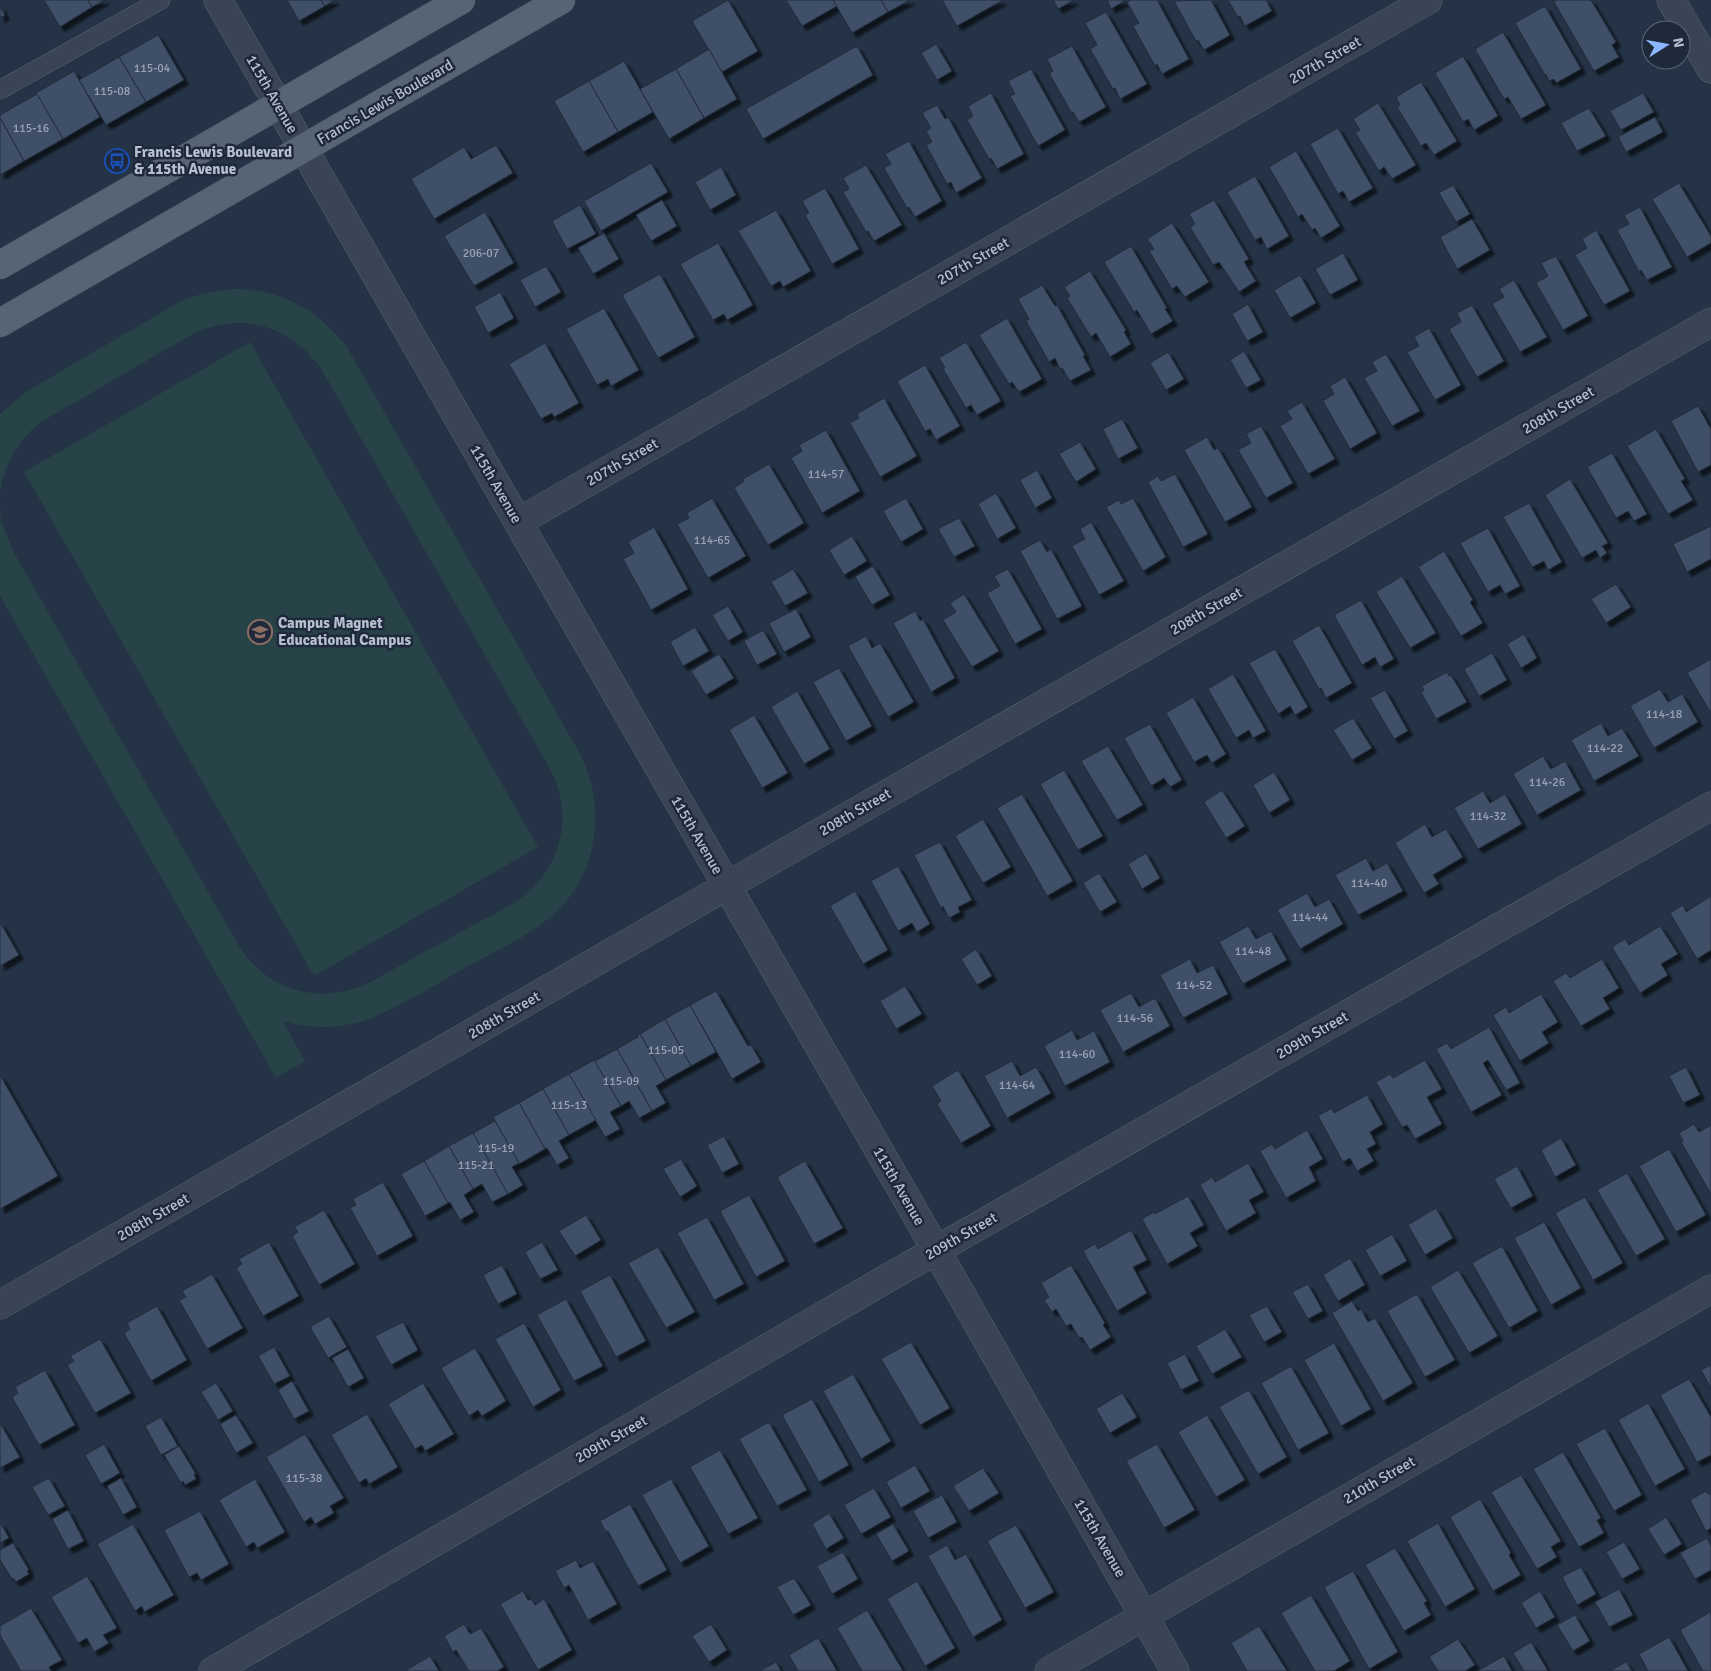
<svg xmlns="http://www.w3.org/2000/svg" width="1711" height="1671" font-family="Signika,sans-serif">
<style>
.grass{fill:#274347}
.building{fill:#415067;stroke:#202c3d;filter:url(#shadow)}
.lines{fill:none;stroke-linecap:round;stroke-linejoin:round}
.service-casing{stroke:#586373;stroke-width:19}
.minor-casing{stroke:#586373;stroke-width:29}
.primary-casing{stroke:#434e5f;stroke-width:29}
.service{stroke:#394555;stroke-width:18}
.minor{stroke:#394555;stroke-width:28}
.primary{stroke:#576475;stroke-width:28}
.labels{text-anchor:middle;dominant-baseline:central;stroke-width:5;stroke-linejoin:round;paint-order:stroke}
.number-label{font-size:12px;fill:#9aa4b5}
.street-label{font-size:15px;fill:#b7c0cf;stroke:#1e2a3b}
.poi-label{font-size:15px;font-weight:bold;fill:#b7c0cf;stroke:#1e2a3b;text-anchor:start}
</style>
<defs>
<filter id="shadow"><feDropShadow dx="4.5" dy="4.5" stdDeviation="1" flood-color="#0009"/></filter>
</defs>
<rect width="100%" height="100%" fill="#243346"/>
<g class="grass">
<path d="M231 289C280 288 317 309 347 347L579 752C607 805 599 875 553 915 528 937 495 951 465 968 435 985 404 1004 372 1018 342 1029 313 1030 283 1021L305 1061 276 1078 0 596V504L1 520 12 549 239 946C268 991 318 1005 367 984 398 966 430 949 461 932 480 921 502 911 521 898 562 868 574 813 550 769L323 372C293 325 239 309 189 336L38 424C16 444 4 465 0 494V414L27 391 181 301 201 294Z"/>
<polygon points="250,342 538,847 314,976 24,472"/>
</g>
<g class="building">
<polygon points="44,0 88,0 92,7 60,27"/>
<polygon points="88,0 105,0 92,7"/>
<polygon points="287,0 321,0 325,6 299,21"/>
<polygon points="321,0 335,0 325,6"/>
<polygon points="728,0 758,51 722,72 692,21"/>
<polygon points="786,0 833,0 837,6 802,26"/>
<polygon points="833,0 881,0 888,12 852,33"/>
<polygon points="881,0 910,0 888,12"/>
<polygon points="942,0 1003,0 957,26"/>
<polygon points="1053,0 1074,0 1058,9"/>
<polygon points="1107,0 1126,0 1111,9"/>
<polygon points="1131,0 1157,0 1189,59 1162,74 1157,64 1155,66 1133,26 1139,23 1127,2"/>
<polygon points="1211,0 1230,35 1204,50 1198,40 1196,41 1174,1"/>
<polygon points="1228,0 1266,0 1272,11 1245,26 1240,16 1238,17"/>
<polygon points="1557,0 1591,0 1616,42 1612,45 1619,57 1594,71 1554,2"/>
<polygon points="0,6 5,15 0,18"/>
<polygon points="1545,6 1581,69 1556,83 1554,79 1549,81 1546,74 1545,75 1515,23"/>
<polygon points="1106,12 1147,84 1120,99 1115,88 1113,89 1090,49 1097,45 1085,23"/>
<polygon points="1503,32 1546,105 1521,119 1508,97 1504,99 1475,49"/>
<polygon points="158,35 184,80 146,102 119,57"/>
<polygon points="936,44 952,71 937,80 921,53"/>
<polygon points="857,46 873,75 763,139 746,109"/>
<polygon points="1072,46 1106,107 1079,122 1073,112 1071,112 1049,73 1053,71 1047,59"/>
<polygon points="709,49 737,99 704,118 676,69"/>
<polygon points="1463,56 1498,116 1474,130 1468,119 1463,122 1435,73"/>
<polygon points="119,57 146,102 106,125 79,80"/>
<polygon points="624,61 653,112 618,132 589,81"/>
<polygon points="676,69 704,118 669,139 640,89"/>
<polygon points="1031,69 1065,130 1038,146 1010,96 1015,94 1008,81"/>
<polygon points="74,71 100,117 63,139 36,93"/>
<polygon points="589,81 618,132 583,152 554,101"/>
<polygon points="1421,82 1457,141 1434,155 1426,143 1421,146 1397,107 1400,105 1396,97"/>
<polygon points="991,93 1024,154 997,169 991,158 989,159 967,120 973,116 968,106"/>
<polygon points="1643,93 1654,112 1621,130 1610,111"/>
<polygon points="37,94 63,139 24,161 0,118 0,115"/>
<polygon points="1378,103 1416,165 1392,179 1384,167 1379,171 1355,132 1360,130 1353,119"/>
<polygon points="937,105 945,119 948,117 982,178 956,193 951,182 947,184 926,145 932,142 926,131 931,128 922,113"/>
<polygon points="1589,108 1606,136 1577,151 1561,123"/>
<polygon points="1655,117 1663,132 1626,152 1618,137"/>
<polygon points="0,118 24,161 0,175"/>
<polygon points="1338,128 1373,188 1349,202 1343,191 1338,194 1310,144"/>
<polygon points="909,141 942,201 915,217 909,207 907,208 884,168 891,164 885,154"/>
<polygon points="496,145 513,173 434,219 411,179 464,147 471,159"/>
<polygon points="1296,151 1340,226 1321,238 1315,228 1312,230 1302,214 1298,217 1269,167"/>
<polygon points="651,163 668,192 601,231 584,201"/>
<polygon points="866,165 902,225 874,241 868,231 866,232 843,192 849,189 843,178"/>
<polygon points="721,167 736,195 710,210 695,182"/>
<polygon points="1255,176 1289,236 1267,249 1261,237 1255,240 1227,192"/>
<polygon points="1679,183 1711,236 1711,243 1687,257 1652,199"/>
<polygon points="1453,185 1470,214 1456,222 1439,193"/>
<polygon points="825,188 859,249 832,264 805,215 809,213 802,201"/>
<polygon points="662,200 677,226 651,241 636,215"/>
<polygon points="1214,200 1249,259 1244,262 1256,281 1239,292 1219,262 1213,265 1190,227 1195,224 1189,214"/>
<polygon points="580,205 596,234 567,249 552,221"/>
<polygon points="1640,207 1672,267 1647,280 1641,270 1639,272 1617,230 1629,224 1624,215"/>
<polygon points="776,210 811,271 783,287 780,281 771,286 738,231"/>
<polygon points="485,212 514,263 474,286 444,236"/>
<polygon points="1472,219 1490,250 1457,269 1440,237"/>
<polygon points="1172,223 1209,282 1185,297 1177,286 1172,289 1149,251 1154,249 1147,239"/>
<polygon points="1596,230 1630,291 1604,305 1575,255 1587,248 1582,239"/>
<polygon points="604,233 619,259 593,274 578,248"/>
<polygon points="718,243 753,305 727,320 724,314 713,320 680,264"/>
<polygon points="1131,246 1167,308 1165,309 1173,321 1151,334 1137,310 1134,312 1104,262"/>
<polygon points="1343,253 1358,280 1330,295 1315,269"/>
<polygon points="1556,256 1588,316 1563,330 1536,283 1548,276 1541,263"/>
<polygon points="546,266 561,292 535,307 520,280"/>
<polygon points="1090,271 1126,330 1124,332 1131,344 1110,357 1096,333 1091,337 1067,298 1070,296 1064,287"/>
<polygon points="660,274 695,337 658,358 622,295"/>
<polygon points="1300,275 1316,303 1290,318 1274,290"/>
<polygon points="1514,280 1547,337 1520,352 1492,304 1504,297 1499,289"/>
<polygon points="1042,285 1055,306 1057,305 1085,355 1083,356 1091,370 1070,381 1062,368 1060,369 1055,358 1049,362 1026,321 1029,319 1018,299"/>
<polygon points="500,292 514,318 488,333 474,307"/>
<polygon points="1248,304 1263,332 1247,341 1232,314"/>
<polygon points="1472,305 1504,361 1477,377 1449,329 1461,322 1457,313"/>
<polygon points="604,308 639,370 611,386 608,379 597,385 566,329"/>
<polygon points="1007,318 1042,379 1019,392 1012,382 1009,384 979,335"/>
<polygon points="1429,328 1461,385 1435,400 1407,352 1419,346 1414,337"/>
<polygon points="966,342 1001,401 977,415 971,405 966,408 943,369 945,368 939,358"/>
<polygon points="545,343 579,403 554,417 552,413 541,419 509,364"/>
<polygon points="1244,351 1261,380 1246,388 1230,360"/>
<polygon points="1168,352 1184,379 1166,390 1150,363"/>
<polygon points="1386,354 1420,411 1392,426 1364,378 1377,371 1372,362"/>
<polygon points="925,365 960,426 936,440 930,429 925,431 897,381"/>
<polygon points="1345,377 1377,433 1350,449 1323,401 1334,394 1330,386"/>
<polygon points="884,398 917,456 880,477 850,423 859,418 857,414"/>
<polygon points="1302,402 1335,459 1308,474 1280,426 1292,419 1287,411"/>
<polygon points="1698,406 1711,429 1711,465 1698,472 1671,421"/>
<polygon points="1122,419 1138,448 1118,459 1103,429"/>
<polygon points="1261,426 1293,483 1266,498 1238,450 1251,443 1246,434"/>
<polygon points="1656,429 1685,479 1681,481 1693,500 1668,514 1627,446"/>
<polygon points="826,430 860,491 822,513 791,458 802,451 799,445"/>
<polygon points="1207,437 1214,450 1218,448 1252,507 1225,522 1184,450"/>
<polygon points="1080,442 1096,469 1076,482 1059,454"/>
<polygon points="1612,453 1647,514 1634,521 1628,511 1616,518 1587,467"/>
<polygon points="769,464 804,523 768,545 734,488 744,481 743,479"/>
<polygon points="1037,470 1052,498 1035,508 1020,480"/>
<polygon points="1175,474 1208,534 1183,547 1148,482 1158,476 1161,481"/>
<polygon points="1570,479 1608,543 1602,546 1607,553 1600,558 1596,550 1582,558 1545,495"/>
<polygon points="996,493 1016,528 997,539 978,504"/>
<polygon points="712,498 746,556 708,578 677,524 689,518 687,513"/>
<polygon points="906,498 923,529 901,542 883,511"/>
<polygon points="1133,498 1166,557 1143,571 1106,507 1119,500 1121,504"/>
<polygon points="1529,503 1562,562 1548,570 1544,561 1532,567 1503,517"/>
<polygon points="959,518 975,546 954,557 938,529"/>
<polygon points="1091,522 1124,581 1099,595 1072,546 1085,539 1080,529"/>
<polygon points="1711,526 1711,559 1687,572 1673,544"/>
<polygon points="654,527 688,589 651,610 623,559 634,553 628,542"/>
<polygon points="1488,528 1520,586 1505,594 1500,585 1488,592 1460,543"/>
<polygon points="852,536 867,561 844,575 829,550"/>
<polygon points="1040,540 1047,552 1051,549 1082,606 1057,619 1020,551"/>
<polygon points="1444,551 1473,600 1470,602 1483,623 1461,636 1418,567"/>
<polygon points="873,566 890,595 872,605 855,577"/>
<polygon points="793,569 808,593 785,606 771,582"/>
<polygon points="1008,569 1042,629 1015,644 987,593 1000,586 994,576"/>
<polygon points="1402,576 1436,633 1410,648 1376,592"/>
<polygon points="1616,584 1631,607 1606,623 1591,599"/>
<polygon points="964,594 999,651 972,667 943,620 956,612 950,603"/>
<polygon points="1361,600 1394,659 1380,667 1375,657 1362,665 1334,615"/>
<polygon points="728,606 743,632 728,641 712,615"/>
<polygon points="796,609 811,637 784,652 769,623"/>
<polygon points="915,611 920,621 923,619 955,678 931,692 893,623"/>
<polygon points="1319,625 1352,683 1326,698 1321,688 1319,689 1292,641"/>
<polygon points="695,627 709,651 683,666 670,642"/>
<polygon points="763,630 777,654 757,665 744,641"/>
<polygon points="1524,634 1537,658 1521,668 1507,644"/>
<polygon points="866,636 872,648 880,643 914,702 888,717 848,646"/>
<polygon points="1275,649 1308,707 1295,715 1290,706 1278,714 1249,663"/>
<polygon points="1492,653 1507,680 1479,696 1464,669"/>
<polygon points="719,654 734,678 706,695 691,671"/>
<polygon points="1711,659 1711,713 1687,673"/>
<polygon points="839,668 872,726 846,741 813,682"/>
<polygon points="1447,672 1449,676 1451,675 1467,702 1436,719 1421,692 1424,690 1422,686"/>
<polygon points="1233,674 1266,731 1253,738 1249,730 1236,738 1208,689"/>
<polygon points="1660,689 1668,702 1682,694 1698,722 1654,748 1630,706"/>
<polygon points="1385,690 1408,731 1394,739 1370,698"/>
<polygon points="797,691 830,749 804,764 771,707"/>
<polygon points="1193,697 1226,754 1212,763 1207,755 1194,762 1166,713"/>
<polygon points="754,715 788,773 762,788 729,730"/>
<polygon points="1353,718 1372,748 1352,760 1333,730"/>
<polygon points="1601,723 1608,736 1622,728 1639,756 1594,781 1571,740"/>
<polygon points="1150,724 1182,780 1170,787 1164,778 1151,786 1124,738"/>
<polygon points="1108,746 1143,805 1117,820 1081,761"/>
<polygon points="1543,756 1551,769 1565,761 1581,790 1537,815 1513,774"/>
<polygon points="1064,770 1103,836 1078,850 1040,784"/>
<polygon points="1274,772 1290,800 1269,813 1253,785"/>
<polygon points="1222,790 1245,826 1226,838 1204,802"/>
<polygon points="1483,791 1490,803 1505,794 1522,824 1478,849 1454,808"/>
<polygon points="1022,794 1073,881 1047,896 997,808"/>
<polygon points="983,819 1011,867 983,883 955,836"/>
<polygon points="1425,824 1432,837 1446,829 1463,857 1433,875 1439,884 1424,893 1395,843"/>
<polygon points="940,842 972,900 958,907 960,912 949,918 943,906 941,908 914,855"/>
<polygon points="1146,853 1160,878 1142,889 1128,864"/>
<polygon points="1366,858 1373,871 1387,863 1403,891 1358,915 1335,875"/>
<polygon points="898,866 930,924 917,932 912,923 898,931 871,881"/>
<polygon points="1099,873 1117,902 1100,912 1083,883"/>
<polygon points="855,891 888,950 863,964 830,906"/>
<polygon points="1307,893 1315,907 1329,899 1343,924 1300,949 1277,910"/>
<polygon points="1711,896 1711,950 1697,959 1670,913 1683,905 1686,912"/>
<polygon points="0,922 19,955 0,966"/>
<polygon points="1248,926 1256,939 1271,931 1287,960 1243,984 1219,942"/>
<polygon points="1660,926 1678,954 1661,964 1668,975 1640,993 1612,947 1625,939 1629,945"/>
<polygon points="976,949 992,976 977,985 961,959"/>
<polygon points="1190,959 1197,973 1213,965 1228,994 1183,1018 1160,975"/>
<polygon points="1602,959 1619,988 1603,998 1610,1009 1581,1026 1553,981 1566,973 1570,978"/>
<polygon points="905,986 922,1014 896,1029 880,1001"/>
<polygon points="716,991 748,1046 751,1045 761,1062 732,1079 690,1005"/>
<polygon points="1131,993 1139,1007 1155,998 1170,1026 1123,1052 1100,1010"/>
<polygon points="1541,994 1558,1022 1542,1032 1549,1043 1520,1061 1493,1015 1506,1007 1509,1013"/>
<polygon points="690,1005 716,1052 691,1066 665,1019"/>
<polygon points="665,1019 691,1066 666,1080 640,1034"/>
<polygon points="1489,1027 1520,1083 1506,1090 1488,1060 1483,1063 1502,1095 1471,1112 1436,1049 1447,1043 1451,1049"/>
<polygon points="1072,1030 1077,1040 1094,1031 1110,1062 1065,1086 1044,1046"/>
<polygon points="640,1034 666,1080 656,1086 666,1103 652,1111 617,1049 638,1037 637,1035"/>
<polygon points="617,1049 652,1111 639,1118 629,1101 621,1106 594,1060 597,1060"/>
<polygon points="594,1060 621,1106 610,1112 620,1129 605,1137 569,1074"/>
<polygon points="1425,1060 1442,1089 1427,1097 1442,1124 1415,1139 1407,1125 1402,1127 1376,1082 1390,1074 1393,1078"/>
<polygon points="1012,1061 1020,1076 1036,1067 1051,1093 1007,1118 984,1076"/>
<polygon points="1686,1067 1700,1095 1683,1103 1669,1076"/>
<polygon points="958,1070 991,1126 961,1143 937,1104 941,1101 932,1086"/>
<polygon points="569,1074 596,1120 569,1135 543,1089"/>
<polygon points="0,1075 58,1176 0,1209"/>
<polygon points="543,1089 569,1135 559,1141 569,1158 557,1165 547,1148 545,1149 519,1103"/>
<polygon points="1367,1095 1383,1124 1370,1132 1376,1144 1367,1149 1374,1161 1357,1171 1350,1158 1343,1162 1318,1116 1332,1108 1334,1113"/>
<polygon points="519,1103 545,1149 519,1164 493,1117"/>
<polygon points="495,1121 519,1163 512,1167 523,1185 508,1194 473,1133"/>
<polygon points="1694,1124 1699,1132 1711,1125 1711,1194 1681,1142 1683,1141 1679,1133"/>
<polygon points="1307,1130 1323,1159 1309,1167 1316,1181 1286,1198 1260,1151 1272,1144 1275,1149"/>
<polygon points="473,1133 508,1194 492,1202 482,1184 473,1189 449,1146"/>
<polygon points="724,1136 739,1164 722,1173 707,1145"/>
<polygon points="1561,1138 1576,1165 1555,1177 1541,1150"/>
<polygon points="449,1146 473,1189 464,1195 474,1212 460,1220 450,1202 448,1203 424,1161"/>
<polygon points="1669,1149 1706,1215 1676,1232 1639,1166"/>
<polygon points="681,1159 697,1186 680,1197 663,1169"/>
<polygon points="424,1161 448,1203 425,1216 401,1174"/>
<polygon points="805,1161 843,1228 814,1244 777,1177"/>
<polygon points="1248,1163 1264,1192 1249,1200 1256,1213 1226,1231 1200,1185 1212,1177 1215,1182"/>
<polygon points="1517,1166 1533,1196 1511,1208 1494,1179"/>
<polygon points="1627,1173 1665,1239 1636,1256 1597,1190"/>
<polygon points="383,1182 413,1236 377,1256 350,1208 356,1205 353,1199"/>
<polygon points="749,1195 785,1261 756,1277 720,1211"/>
<polygon points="1188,1196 1204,1225 1190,1233 1198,1246 1167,1264 1142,1219 1154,1212 1155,1214"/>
<polygon points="1585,1197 1623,1263 1593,1280 1555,1213"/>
<polygon points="1436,1208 1453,1238 1425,1255 1408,1225"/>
<polygon points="324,1210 355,1264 319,1285 292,1236 298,1232 294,1227"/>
<polygon points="586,1215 601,1240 575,1256 559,1231"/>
<polygon points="707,1217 744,1284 714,1300 677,1233"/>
<polygon points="1544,1222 1581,1288 1551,1305 1514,1238"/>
<polygon points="1131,1230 1147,1260 1133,1267 1147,1293 1117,1311 1083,1251 1095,1244 1098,1249"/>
<polygon points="1392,1234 1407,1261 1380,1276 1365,1250"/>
<polygon points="269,1242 299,1296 263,1316 236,1268 242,1264 239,1259"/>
<polygon points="542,1242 558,1270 540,1279 525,1252"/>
<polygon points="1502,1246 1538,1311 1509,1328 1472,1263"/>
<polygon points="658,1247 695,1312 666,1328 628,1263"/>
<polygon points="1350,1258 1365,1285 1338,1301 1323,1275"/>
<polygon points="502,1265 517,1294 498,1304 483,1275"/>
<polygon points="1071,1265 1105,1323 1103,1325 1111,1337 1090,1350 1082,1337 1079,1338 1071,1324 1066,1326 1056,1309 1052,1312 1044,1300 1049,1297 1041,1283"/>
<polygon points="1458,1270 1498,1336 1469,1353 1430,1287"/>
<polygon points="212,1274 243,1328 207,1349 179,1300 186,1297 182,1291"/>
<polygon points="610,1275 646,1341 616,1357 580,1291"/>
<polygon points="1308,1284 1323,1311 1308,1319 1292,1292"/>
<polygon points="1417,1294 1455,1360 1425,1377 1387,1311"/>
<polygon points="566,1299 603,1366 574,1381 537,1315"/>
<polygon points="1352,1301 1358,1311 1361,1309 1368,1322 1375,1318 1413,1383 1383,1401 1332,1313"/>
<polygon points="157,1306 187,1360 151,1381 124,1333 130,1329 127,1323"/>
<polygon points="1267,1306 1282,1332 1264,1342 1249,1315"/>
<polygon points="329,1316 347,1347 328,1358 310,1327"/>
<polygon points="403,1322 418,1350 391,1365 375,1336"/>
<polygon points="524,1323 561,1390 533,1407 495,1339"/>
<polygon points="1225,1329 1242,1357 1212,1374 1196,1346"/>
<polygon points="100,1339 131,1393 95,1413 67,1365 74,1361 70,1356"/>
<polygon points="911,1342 950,1408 920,1425 881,1359"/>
<polygon points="1334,1343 1371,1409 1341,1426 1304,1360"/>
<polygon points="274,1347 290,1376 274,1384 258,1356"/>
<polygon points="475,1348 506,1401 482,1416 478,1410 469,1416 441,1368"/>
<polygon points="348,1349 364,1378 348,1387 332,1358"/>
<polygon points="1185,1354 1199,1381 1181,1390 1167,1363"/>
<polygon points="1711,1365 1711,1388 1701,1370"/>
<polygon points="1291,1366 1329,1433 1298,1450 1261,1383"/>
<polygon points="45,1370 75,1425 39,1445 12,1397 18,1393 15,1387"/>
<polygon points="853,1374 891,1441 861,1459 823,1391"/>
<polygon points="1689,1379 1711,1417 1711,1455 1697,1462 1660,1395"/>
<polygon points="292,1381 309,1411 294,1419 278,1390"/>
<polygon points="216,1383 233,1411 218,1420 201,1392"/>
<polygon points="423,1383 454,1434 425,1451 422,1445 415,1449 388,1404"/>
<polygon points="1249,1390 1287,1457 1258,1474 1219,1407"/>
<polygon points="1122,1393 1137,1417 1110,1433 1096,1409"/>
<polygon points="812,1399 849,1465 819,1482 782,1415"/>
<polygon points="1648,1403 1685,1469 1655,1486 1618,1420"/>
<polygon points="367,1414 398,1467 369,1484 366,1478 359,1483 331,1435"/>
<polygon points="236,1415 253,1443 236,1453 220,1424"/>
<polygon points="1207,1415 1245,1480 1216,1497 1178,1432"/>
<polygon points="161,1417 178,1446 161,1455 145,1426"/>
<polygon points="769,1422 807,1490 777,1506 739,1439"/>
<polygon points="0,1423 20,1457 0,1468"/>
<polygon points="1605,1428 1642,1495 1614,1511 1576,1444"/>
<polygon points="305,1434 344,1498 330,1506 334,1513 315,1524 311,1517 304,1522 266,1457"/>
<polygon points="104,1444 120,1473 101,1484 85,1455"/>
<polygon points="1157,1444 1195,1510 1164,1528 1126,1461"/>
<polygon points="179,1446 196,1474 194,1474 196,1479 185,1485 183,1481 181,1483 164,1455"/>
<polygon points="720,1450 758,1518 728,1534 690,1467"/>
<polygon points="1563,1452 1601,1518 1597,1520 1604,1533 1579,1547 1533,1469"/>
<polygon points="915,1465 930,1491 901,1508 886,1482"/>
<polygon points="983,1468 999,1493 969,1511 953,1486"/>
<polygon points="1521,1475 1561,1541 1551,1547 1557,1557 1537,1569 1491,1492"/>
<polygon points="49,1478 65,1506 48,1515 32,1487"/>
<polygon points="121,1478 137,1507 123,1515 107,1486"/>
<polygon points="255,1479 285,1532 257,1548 254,1542 246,1547 219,1500"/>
<polygon points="671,1479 709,1546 680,1563 642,1495"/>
<polygon points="874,1488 891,1517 861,1534 844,1505"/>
<polygon points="1706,1491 1708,1494 1711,1494 1711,1528 1706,1531 1690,1500"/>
<polygon points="942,1495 957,1522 928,1538 913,1511"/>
<polygon points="1480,1499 1511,1553 1509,1555 1521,1575 1493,1591 1450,1517"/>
<polygon points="630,1504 667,1570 638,1586 608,1531 606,1532 600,1521"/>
<polygon points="68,1510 84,1541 68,1549 52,1519"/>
<polygon points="200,1511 229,1564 201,1580 197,1573 189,1577 164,1530"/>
<polygon points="829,1513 844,1538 826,1549 812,1524"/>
<polygon points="1666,1517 1682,1544 1664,1555 1648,1529"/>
<polygon points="0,1522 9,1538 0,1543"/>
<polygon points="1438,1523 1475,1589 1445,1607 1407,1541"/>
<polygon points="133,1524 174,1595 144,1612 142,1606 135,1611 97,1544"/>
<polygon points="893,1524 909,1551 892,1561 876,1534"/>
<polygon points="1016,1525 1054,1592 1025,1608 987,1541"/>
<polygon points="1707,1538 1711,1546 1711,1570 1695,1579 1680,1553"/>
<polygon points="1624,1542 1640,1569 1622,1579 1606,1552"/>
<polygon points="13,1543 29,1570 27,1571 29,1574 16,1582 13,1578 12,1579 0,1560 0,1550"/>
<polygon points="947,1545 955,1560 966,1554 1002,1620 973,1637 928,1556"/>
<polygon points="1395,1548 1427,1601 1424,1603 1431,1615 1404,1631 1365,1565"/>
<polygon points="843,1552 858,1579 832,1594 817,1566"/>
<polygon points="576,1560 580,1568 593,1561 617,1604 588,1620 569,1585 564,1588 555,1571"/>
<polygon points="1581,1567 1596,1594 1577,1605 1562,1577"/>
<polygon points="1353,1571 1398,1652 1369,1669 1324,1587"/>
<polygon points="87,1576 117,1628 103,1635 109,1643 94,1652 87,1638 78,1643 51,1597"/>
<polygon points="794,1578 811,1605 793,1615 777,1587"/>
<polygon points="917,1581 955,1648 925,1666 887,1599"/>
<polygon points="1619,1589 1633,1615 1609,1627 1595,1602"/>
<polygon points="523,1591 528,1600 531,1599 535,1605 544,1599 572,1650 538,1670 500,1604"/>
<polygon points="1540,1591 1555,1617 1536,1628 1521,1603"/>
<polygon points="1311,1595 1350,1661 1334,1671 1315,1671 1281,1613"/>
<polygon points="31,1608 62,1660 49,1667 51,1671 21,1671 0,1635 0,1626"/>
<polygon points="867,1610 903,1671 862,1671 837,1628"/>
<polygon points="1710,1612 1711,1615 1711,1671 1703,1671 1680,1630"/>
<polygon points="1575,1615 1590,1641 1573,1651 1557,1625"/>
<polygon points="464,1624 470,1634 481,1628 504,1667 497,1671 469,1671 456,1650 453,1652 444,1636"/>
<polygon points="711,1624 727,1650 709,1662 692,1636"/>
<polygon points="1259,1626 1287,1671 1247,1671 1231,1643"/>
<polygon points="1669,1637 1688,1671 1648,1671 1639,1654"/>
<polygon points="818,1638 837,1671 798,1671 789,1655"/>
<polygon points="1458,1639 1475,1665 1465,1671 1438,1671 1429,1657"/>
<polygon points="1531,1642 1548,1671 1524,1671 1513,1653"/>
<polygon points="430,1656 439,1671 405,1671"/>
<polygon points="1504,1656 1512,1671 1477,1671"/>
<polygon points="776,1662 781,1671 760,1671"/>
<polygon points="1626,1662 1632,1671 1610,1671"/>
</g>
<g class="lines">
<defs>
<polyline id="service" points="0,90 161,0"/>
<g id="minor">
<polyline points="218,0 919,1220 1175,1671"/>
<polyline points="1671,0 1711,69"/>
<polyline points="518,522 1428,0"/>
<polyline points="0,1305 765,864 1711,322"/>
<polyline points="213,1671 886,1279 1711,806"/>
<polyline points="1049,1671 1711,1289"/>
</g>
<g id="primary">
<polyline points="0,265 461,0"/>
<polyline points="0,323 561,0"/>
</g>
</defs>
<use href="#service" class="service-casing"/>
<use href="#minor" class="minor-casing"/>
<use href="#primary" class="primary-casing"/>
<use href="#service" class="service"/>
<use href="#minor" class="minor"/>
<use href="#primary" class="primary"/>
</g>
<defs>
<symbol id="bus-ring" viewBox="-11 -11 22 22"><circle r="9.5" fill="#1e2a3b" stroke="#1a4fb4" stroke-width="1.5"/><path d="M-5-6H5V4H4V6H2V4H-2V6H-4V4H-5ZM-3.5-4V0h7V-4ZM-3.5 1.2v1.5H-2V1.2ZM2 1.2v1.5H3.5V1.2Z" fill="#1a4fb4"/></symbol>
<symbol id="school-ring" viewBox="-11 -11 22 22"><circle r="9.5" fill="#1e2a3b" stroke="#8d6e63" stroke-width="1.5"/><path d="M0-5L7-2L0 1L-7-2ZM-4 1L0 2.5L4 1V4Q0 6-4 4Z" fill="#8d6e63"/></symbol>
</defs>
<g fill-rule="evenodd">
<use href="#bus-ring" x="103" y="147" width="28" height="28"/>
<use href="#school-ring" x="246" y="618" width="28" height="28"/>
</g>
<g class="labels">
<g class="number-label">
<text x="152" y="68">115-04</text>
<text x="112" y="91">115-08</text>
<text x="31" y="128">115-16</text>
<text x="481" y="253">206-07</text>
<text x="826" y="474">114-57</text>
<text x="712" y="540">114-65</text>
<text x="1664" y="714">114-18</text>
<text x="1605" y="748">114-22</text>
<text x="1547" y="782">114-26</text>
<text x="1488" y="816">114-32</text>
<text x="1369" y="883">114-40</text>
<text x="1310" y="917">114-44</text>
<text x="1253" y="951">114-48</text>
<text x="1194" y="985">114-52</text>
<text x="1135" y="1018">114-56</text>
<text x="666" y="1050">115-05</text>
<text x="1077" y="1054">114-60</text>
<text x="621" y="1081">115-09</text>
<text x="1017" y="1085">114-64</text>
<text x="569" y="1105">115-13</text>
<text x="496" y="1148">115-19</text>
<text x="476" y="1165">115-21</text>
<text x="304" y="1478">115-38</text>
</g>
<g class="street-label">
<text transform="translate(1325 60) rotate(-30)">207th Street</text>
<text transform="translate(272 94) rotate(60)">115th Avenue</text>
<text transform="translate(385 102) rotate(-30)">Francis Lewis Boulevard</text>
<text transform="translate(973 261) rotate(-30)">207th Street</text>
<text transform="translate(1558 410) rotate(-30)">208th Street</text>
<text transform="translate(622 462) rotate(-30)">207th Street</text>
<text transform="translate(496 484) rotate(60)">115th Avenue</text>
<text transform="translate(1206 611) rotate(-30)">208th Street</text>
<text transform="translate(855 812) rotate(-30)">208th Street</text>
<text transform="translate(697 835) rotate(60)">115th Avenue</text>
<text transform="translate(504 1015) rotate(-30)">208th Street</text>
<text transform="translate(1312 1035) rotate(-30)">209th Street</text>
<text transform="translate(899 1186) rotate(60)">115th Avenue</text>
<text transform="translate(153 1217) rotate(-30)">208th Street</text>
<text transform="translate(961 1236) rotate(-30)">209th Street</text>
<text transform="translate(611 1439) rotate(-30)">209th Street</text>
<text transform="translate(1379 1480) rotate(-30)">210th Street</text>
<text transform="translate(1100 1538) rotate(60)">115th Avenue</text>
</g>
<g class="poi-label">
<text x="134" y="152">Francis Lewis Boulevard<tspan x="134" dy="17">&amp; 115th Avenue</tspan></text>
<text x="278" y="623">Campus Magnet<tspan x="278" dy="17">Educational Campus</tspan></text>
</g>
</g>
<g transform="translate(1666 45) rotate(79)"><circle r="24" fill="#1e2a3b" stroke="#5b6676"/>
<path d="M0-4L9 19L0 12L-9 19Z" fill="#8cb7ff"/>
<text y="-8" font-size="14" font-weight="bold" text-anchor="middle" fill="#b7c0cf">N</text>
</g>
</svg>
